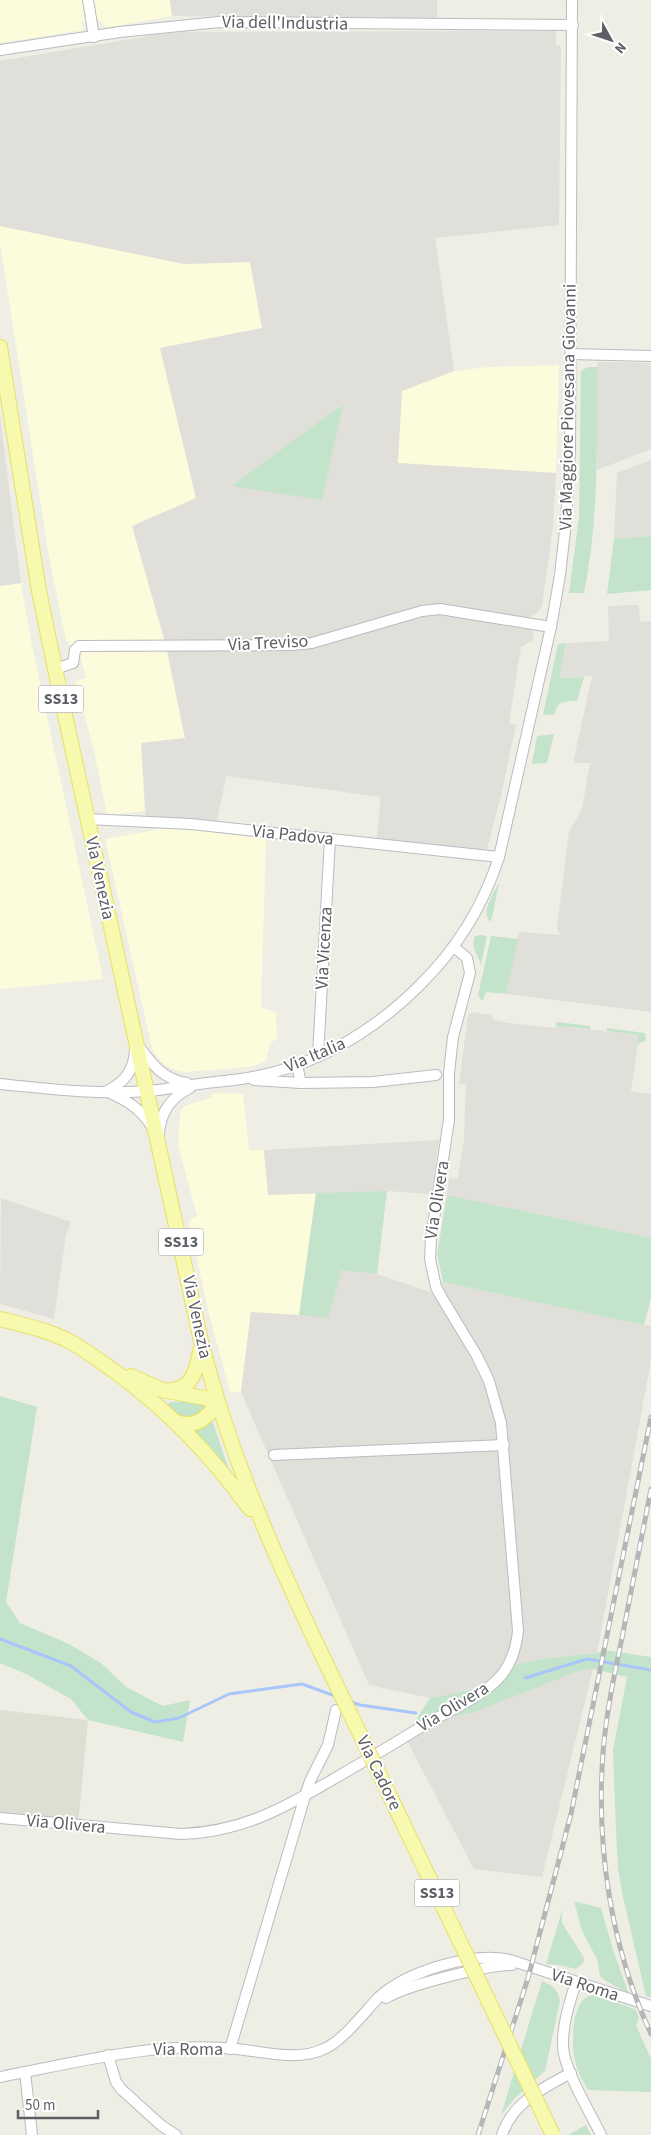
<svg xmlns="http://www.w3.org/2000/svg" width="651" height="2135" font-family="'Source Sans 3',sans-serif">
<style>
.commercial{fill:#fcfbdc}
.industrial{fill:#e0dfd9;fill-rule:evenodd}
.education{fill:#deded3}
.green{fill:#c3e4ca}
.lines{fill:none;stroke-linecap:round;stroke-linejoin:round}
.stream{stroke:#a9c6fa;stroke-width:3}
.minor-casing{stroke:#babbc0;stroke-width:12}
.major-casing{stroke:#e9df63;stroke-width:16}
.minor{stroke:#fff;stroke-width:10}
.major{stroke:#f7faae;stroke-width:14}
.rail-casing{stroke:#b5b6b6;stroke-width:5}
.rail{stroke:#fff;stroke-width:3;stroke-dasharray:9;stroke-linecap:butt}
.major-bridge-casing{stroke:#e9df63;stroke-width:16;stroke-linecap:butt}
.major-bridge{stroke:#f7faae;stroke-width:14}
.labels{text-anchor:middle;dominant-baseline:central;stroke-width:4;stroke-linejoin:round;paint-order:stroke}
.shield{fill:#fff;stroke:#8e8f92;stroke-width:1}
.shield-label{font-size:16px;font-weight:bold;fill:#5d5f64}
.street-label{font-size:18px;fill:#5d5f64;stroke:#fff}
</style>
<rect width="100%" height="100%" fill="#eeeee5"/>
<g class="commercial">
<polygon points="0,0 170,0 172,16 110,27 105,27 98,19 82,22 83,30 0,43"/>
<polygon points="0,226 184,264 250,262 262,328 160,348 196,498 166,646 185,738 141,743 145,811 107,815 94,751 75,681 86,678 80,654 66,640 48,551 0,243"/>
<polygon points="559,365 556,473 397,463 402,390 454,371 488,367"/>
<polygon points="21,583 31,641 103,979 0,989 0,586"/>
<polygon points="161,826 266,839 261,1008 276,1012 277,1038 270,1044 266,1061 254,1066 227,1069 184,1072 174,1070 161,1062 152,1048 105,839 160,829"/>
<polygon points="212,1093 243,1094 249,1150 264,1150 268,1194 316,1193 299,1315 251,1312 241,1392 230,1392 207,1306 189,1222 192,1218 197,1216 178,1145 180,1112 184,1106 211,1098"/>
</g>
<g class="industrial">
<polygon points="170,0 437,0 437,18 172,16"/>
<path d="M556 31V44L561 47 559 225 435 238 454 371 402 391 398 463 556 473 553 526 542 606 538 612 532 615 529 628 533 632 534 637 532 641 521 647 509 723 516 724 501 796 485 856 376 844 381 797 226 776 216 827 146 821 141 743 185 738 166 646 132 526 196 498 160 348 262 328 250 262 184 264 0 226V61L167 33 185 32ZM342 404V405L322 500 297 439Z"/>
<polygon points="597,362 651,363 651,449 597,470"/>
<polygon points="0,415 21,583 0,586"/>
<polygon points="651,460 651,536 614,539 617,473"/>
<polygon points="636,605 639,606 640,622 651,621 651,1012 506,994 519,932 560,935 557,928 569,832 582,809 590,763 573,763 592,676 559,678 566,643 609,641 608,606"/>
<polygon points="472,1012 491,1015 494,1020 509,1023 554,1028 556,1026 639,1035 631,1091 651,1094 651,1238 447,1195 449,1178 458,1179 464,1139 466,1084 459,1084 468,1015"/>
<polygon points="439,1140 431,1194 387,1191 268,1195 264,1150"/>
<polygon points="1,1198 71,1222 66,1235 54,1319 0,1304"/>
<polygon points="342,1269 377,1274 430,1292 443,1282 651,1326 651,1361 597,1653 541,1659 509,1666 490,1686 430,1698 369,1685 241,1392 251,1312 328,1317"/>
<polygon points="593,1669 542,1877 474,1869 405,1737 430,1722 581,1670"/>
</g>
<polygon class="education" points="0,1710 88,1720 78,1825 0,1818"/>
<g class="green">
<path d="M588 367H597C597 443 599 519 584 593H569L579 517 581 371Z"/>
<polygon points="343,404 322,500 232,486"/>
<polygon points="651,536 651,590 607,594 614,539"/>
<path d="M566 643 559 678 584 677 577 701C565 701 557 701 555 714L543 715 558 644Z"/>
<polygon points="554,734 547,763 532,764 537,736"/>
<path d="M498 884H499L491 922C480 912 493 895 498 884Z"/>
<path d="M481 935 487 936 481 965C478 954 470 947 475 936Z"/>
<polygon points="491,936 518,939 506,994 486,992 483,1000 481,1000 478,995"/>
<polygon points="557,1022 590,1026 590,1029 556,1026"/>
<polygon points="607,1028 645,1033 646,1040 638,1044 638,1035 607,1031"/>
<polygon points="387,1191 377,1274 342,1270 328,1318 299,1315 316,1193"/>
<polygon points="447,1195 651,1238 651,1298 644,1325 443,1282 437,1254"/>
<polygon points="0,1396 37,1407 6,1602 20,1623 69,1644 101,1663 126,1687 163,1706 190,1700 183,1742 88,1720 71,1699 26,1674 0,1663"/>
<polygon points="194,1401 208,1405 202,1415 182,1419 167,1405 170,1402"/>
<polygon points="212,1420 228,1467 228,1468 193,1431"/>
<polygon points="605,1650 651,1657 651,1998 646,1996 622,1893 618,1868 616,1831 613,1750 627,1677 593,1669 581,1670 477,1711 430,1722 405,1737 430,1698 490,1686 509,1666 541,1659 597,1653"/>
<polygon points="574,1901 601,1908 614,1953 629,1994 606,1981 600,1976 597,1959 582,1931"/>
<polygon points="562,1911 562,1923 584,1958 583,1963 576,1969 558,1965 546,1964"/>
<path d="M542 1981C552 1985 558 1989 560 2001L545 2071 515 2098 501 2115Z"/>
<path d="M593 1995 635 2009 639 2017 636 2025 651 2059V2092L588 2090C583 2081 577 2071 575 2061 571 2044 571 1997 593 1995Z"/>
<polygon points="586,2125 591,2135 568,2135"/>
</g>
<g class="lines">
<g class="stream">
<polyline points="0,1639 71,1666 131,1712 155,1722 179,1718 229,1694 302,1684 338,1697"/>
<polyline points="525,1678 587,1659 651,1670"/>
<polyline points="351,1702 360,1705 416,1713"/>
</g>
<defs>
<g id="minor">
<polyline points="88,0 94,37"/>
<polyline points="0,50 120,32 219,22 573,25"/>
<polyline points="571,354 651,356"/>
<polyline points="55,669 73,663 75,650 79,646 291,645 312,643 422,611 440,609 551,627"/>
<polyline points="87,819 191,824 499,857"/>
<path d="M139 1047C152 1064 164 1080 187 1083"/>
<polyline points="318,1056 330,839"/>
<polyline points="297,1065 301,1083 373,1082 436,1075"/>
<polyline points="254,1080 301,1083"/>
<path d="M0 1084C49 1089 98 1095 147 1091 164 1090 182 1086 199 1084 213 1082 227 1081 241 1079 310 1069 369 1035 418 987 456 950 483 907 499 857L551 627 560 575 566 522 570 451 572 0"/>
<path d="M107 1091C125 1082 134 1070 135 1050"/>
<path d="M110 1093C128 1101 141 1109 152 1127"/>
<path d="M159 1133C161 1112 170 1098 190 1088"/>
<polyline points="274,1455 504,1445"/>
<path d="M0 1818 181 1834C241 1832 282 1809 332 1780 363 1762 394 1744 424 1725 445 1713 481 1697 498 1679 511 1666 516 1650 518 1631L501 1423 489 1381 477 1356 442 1298 436 1287 430 1259 431 1238 449 1120V1073L453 1037 470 973 467 958 454 947"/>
<path d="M576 1982C569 2004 560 2032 564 2054 569 2078 590 2112 601 2135"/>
<path d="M386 1998C407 1985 487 1965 512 1965"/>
<polyline points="230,2049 305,1796 310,1781 328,1745 336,1710"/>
<polyline points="108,2055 116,2082 121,2089 162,2126 176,2135"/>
<polyline points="25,2072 32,2135"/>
<path d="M0 2077C79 2062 156 2041 237 2049 266 2052 299 2062 326 2048 343 2040 365 2012 378 1998 406 1972 472 1951 510 1960L651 2006"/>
<path d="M502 2135C512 2103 543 2088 571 2073"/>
</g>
<g id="major">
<path d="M0 347 39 591 55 669 201 1341C228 1450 272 1550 320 1651"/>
<path d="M0 1319C24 1325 47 1330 69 1341 86 1350 101 1362 117 1373 170 1412 212 1456 250 1509"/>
<polyline points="131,1376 162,1390 205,1398 218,1404"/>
<path d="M170 1390C192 1390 198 1367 200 1350"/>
<path d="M177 1422C196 1429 207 1417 218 1404"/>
</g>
</defs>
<use href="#minor" class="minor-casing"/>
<use href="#major" class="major-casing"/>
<use href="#minor" class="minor"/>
<use href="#major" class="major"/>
<defs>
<g id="rail">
<path d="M651 1489C641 1539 632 1588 622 1638 614 1676 606 1714 603 1753 596 1848 611 1947 651 2034"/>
<polyline points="478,2135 528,1978 571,1814 651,1417"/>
</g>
</defs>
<use href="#rail" class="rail-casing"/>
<use href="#rail" class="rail"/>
<defs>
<polyline id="major-bridge" points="320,1651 553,2135"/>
</defs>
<use href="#major-bridge" class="major-bridge-casing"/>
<use href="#major-bridge" class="major-bridge"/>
</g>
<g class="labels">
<g class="shield">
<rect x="38.5" y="685.5" width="45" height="27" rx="4"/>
<rect x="158.5" y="1228.5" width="45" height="27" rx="4"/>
<rect x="414.5" y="1879.5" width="45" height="27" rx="4"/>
</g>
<g class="shield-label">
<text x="61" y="699">SS13</text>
<text x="181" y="1242">SS13</text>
<text x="437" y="1893">SS13</text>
</g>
<g class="street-label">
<text transform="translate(285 23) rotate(1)">Via dell'Industria</text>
<text transform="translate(568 407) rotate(-89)">Via Maggiore Piovesana Giovanni</text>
<text transform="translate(268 643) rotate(-3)">Via Treviso</text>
<text transform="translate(293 835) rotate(6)">Via Padova</text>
<text transform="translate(100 878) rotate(78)">Via Venezia</text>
<text transform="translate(324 948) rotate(-87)">Via Vicenza</text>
<text transform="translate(315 1055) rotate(-23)">Via Italia</text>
<text transform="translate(437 1200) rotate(-81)">Via Olivera</text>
<text transform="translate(197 1317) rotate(78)">Via Venezia</text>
<text transform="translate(453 1707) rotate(-31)">Via Olivera</text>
<text transform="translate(379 1773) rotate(64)">Via Cadore</text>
<text transform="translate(66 1824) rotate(5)">Via Olivera</text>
<text transform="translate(585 1985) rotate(18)">Via Roma</text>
<text x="188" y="2049">Via Roma</text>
</g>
</g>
<g transform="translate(611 40) rotate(130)" stroke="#ffffff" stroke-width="4" paint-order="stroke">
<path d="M0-4L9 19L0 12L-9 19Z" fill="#5d5f64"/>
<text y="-8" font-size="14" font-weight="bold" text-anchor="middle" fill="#5d5f64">N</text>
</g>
<path d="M18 2110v8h80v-8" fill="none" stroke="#5d5f64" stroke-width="2.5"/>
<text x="25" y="2110" font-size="15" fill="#5d5f64" stroke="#ffffff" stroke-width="4" paint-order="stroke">50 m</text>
</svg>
